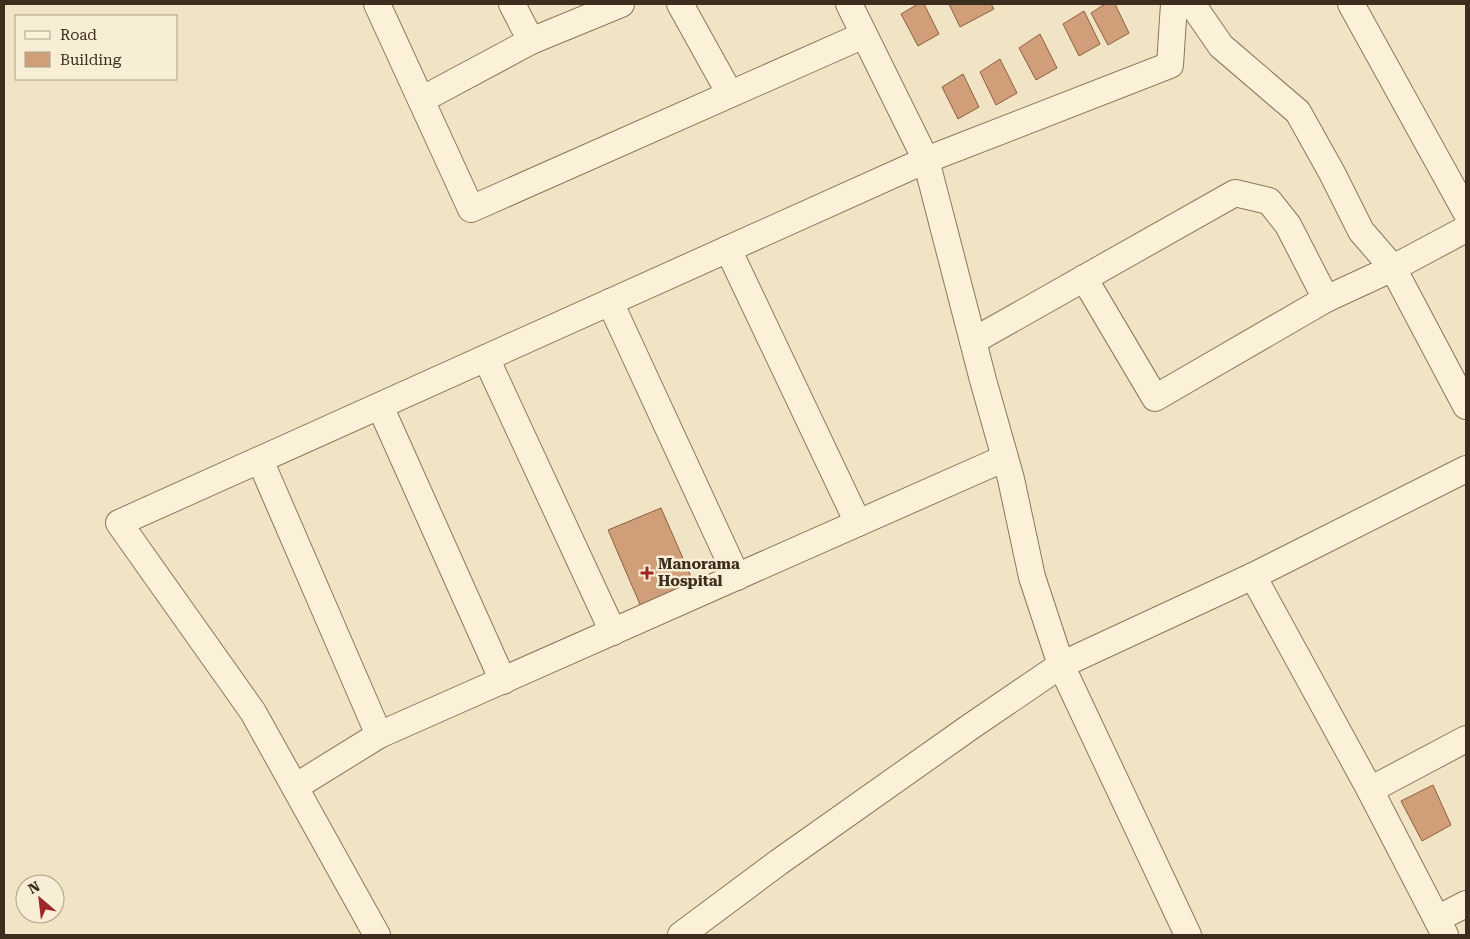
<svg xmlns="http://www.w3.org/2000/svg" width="1470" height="939" font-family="'Roboto Serif',serif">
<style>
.building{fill:#d09f79;stroke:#8d5f3e}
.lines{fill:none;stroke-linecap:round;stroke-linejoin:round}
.street-casing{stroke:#8d765a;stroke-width:28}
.street{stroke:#fbf1d9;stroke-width:26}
.poi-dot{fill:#9f2827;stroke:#f7eed5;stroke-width:2}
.labels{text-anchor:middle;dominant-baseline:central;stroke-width:5;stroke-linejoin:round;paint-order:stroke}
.poi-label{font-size:15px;font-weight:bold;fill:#3c2d1e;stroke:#f7eed5;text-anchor:start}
</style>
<rect width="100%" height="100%" fill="#f1e4c5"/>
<g class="building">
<polygon points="918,4 924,4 939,34 918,46 901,14"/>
<polygon points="949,4 991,4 994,9 960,27"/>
<polygon points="1105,4 1115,4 1129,33 1108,45 1091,13"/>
<polygon points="1084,11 1100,44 1079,56 1063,24"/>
<polygon points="1040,34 1057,68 1036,80 1019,48"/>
<polygon points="1000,59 1017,93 996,105 980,72"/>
<polygon points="963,74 979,107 958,119 942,87"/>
<polygon points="661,508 695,586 642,609 608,530"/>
<polygon points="1433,785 1451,825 1422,841 1401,801"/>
</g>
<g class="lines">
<defs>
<g id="street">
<polyline points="377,4 471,209 864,35"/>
<polyline points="512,4 531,41"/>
<polyline points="680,4 730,94"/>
<polyline points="849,4 926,160 983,380 1011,479 1032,577 1061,665 1188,935"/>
<polyline points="1192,4 1221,46 1298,112 1332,173 1361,231 1393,268 1466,406"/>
<polyline points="1351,4 1466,212"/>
<polyline points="421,100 531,41 621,4"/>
<polyline points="728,249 858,523"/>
<polyline points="1084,278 1155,398 1326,299 1393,268 1466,229"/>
<polyline points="610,302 737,577"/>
<polyline points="973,341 1235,193 1269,201 1288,225 1326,299"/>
<polyline points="486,358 613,632"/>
<polyline points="380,406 503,681"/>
<polyline points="260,460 379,735 1005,458"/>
<polyline points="1253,576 1370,790 1445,935"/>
<polyline points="295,787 379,735"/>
<polyline points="1370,790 1466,739"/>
<polyline points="1437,919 1466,904"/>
<polyline points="377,935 253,712 119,523 926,160 1170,65 1174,4"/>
<polyline points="681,935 779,862 970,727 1061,665 1253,576 1466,469"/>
</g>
</defs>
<use href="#street" class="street-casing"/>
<use href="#street" class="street"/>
</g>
<path class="poi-dot" d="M644.5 565.5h5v5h5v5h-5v5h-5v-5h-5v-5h5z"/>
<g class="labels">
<g class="poi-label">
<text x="658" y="564">Manorama<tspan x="658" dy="17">Hospital</tspan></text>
</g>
</g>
<rect width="1470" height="939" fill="none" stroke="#3c2d1e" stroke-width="10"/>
<rect x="15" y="15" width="162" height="65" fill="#f7eed5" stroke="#aca18c"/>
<rect x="25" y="31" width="25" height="8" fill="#fbf1d9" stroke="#aca18c"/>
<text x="60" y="40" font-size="15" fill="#3c2d1e">Road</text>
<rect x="25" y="52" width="25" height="15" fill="#d09f79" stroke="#aca18c"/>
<text x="60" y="65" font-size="15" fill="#3c2d1e">Building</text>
<g transform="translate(40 899) rotate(332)"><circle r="24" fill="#f7eed5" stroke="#aca18c"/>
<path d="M0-4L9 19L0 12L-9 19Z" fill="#9f2827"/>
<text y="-8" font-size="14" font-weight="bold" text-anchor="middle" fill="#3c2d1e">N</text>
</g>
</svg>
